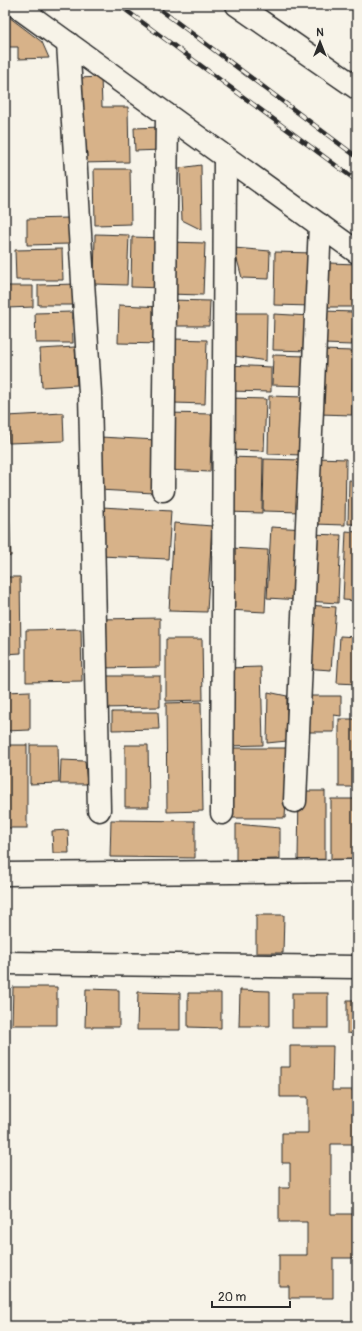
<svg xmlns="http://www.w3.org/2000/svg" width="362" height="1331" font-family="Pangolin,sans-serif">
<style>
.building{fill:#d7b289;stroke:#2b2b2b}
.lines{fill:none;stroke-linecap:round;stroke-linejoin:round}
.street-casing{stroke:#2b2b2b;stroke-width:25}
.secondary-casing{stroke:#2b2b2b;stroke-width:25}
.street{stroke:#f7f3e8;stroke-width:22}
.secondary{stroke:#f7f3e8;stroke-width:22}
.rail-casing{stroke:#2b2b2b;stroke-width:4.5}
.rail{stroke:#f7f3e8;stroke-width:3;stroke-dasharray:9;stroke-linecap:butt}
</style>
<rect width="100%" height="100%" fill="#f7f3e8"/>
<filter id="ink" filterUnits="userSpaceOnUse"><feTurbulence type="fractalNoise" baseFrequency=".025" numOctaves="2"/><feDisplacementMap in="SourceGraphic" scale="8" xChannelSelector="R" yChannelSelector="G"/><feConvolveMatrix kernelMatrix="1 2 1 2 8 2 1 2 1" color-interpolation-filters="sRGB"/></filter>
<g filter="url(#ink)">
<g class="building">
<polygon points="5,14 42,42 49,58 18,59 18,47 5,47"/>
<polygon points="101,77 102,107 128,107 129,162 80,163 78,78"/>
<polygon points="162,127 162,150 135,151 134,128"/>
<polygon points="201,165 202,230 182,220 180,168"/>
<polygon points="94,169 130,169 131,224 95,225"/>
<polygon points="69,218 70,244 27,245 27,219"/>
<polygon points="95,234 129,235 127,285 94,284"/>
<polygon points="132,237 165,238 163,288 131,287"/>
<polygon points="169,242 205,243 203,295 167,294"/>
<polygon points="234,248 270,251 269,279 242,278"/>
<polygon points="62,249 63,280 16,280 15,250"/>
<polygon points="275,252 313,253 312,306 274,305"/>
<polygon points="329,263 357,264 356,307 328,307"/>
<polygon points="77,284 77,305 38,305 38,285"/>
<polygon points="6,286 33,286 33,307 7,308"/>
<polygon points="171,300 210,301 209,326 170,326"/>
<polygon points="119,305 164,307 163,344 118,343"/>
<polygon points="324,311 354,312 352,345 323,344"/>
<polygon points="72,312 73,343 36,343 35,313"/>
<polygon points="233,313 267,313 266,361 235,356"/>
<polygon points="274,314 310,316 309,351 273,350"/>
<polygon points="175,339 207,340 205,404 174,403"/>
<polygon points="75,347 77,385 42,387 40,349"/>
<polygon points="321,350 353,351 352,415 319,414"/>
<polygon points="273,355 307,356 307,386 272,385"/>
<polygon points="228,365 271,367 271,392 227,391"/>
<polygon points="269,396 305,397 303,455 268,454"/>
<polygon points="229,398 266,399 264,451 228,450"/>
<polygon points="63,413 64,441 9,443 7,416"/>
<polygon points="169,413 212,414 210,472 167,470"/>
<polygon points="355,422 357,422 357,474 354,473"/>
<polygon points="100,437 157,440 154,493 98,490"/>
<polygon points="227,457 263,458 262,513 226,512"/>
<polygon points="316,458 346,459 345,525 314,524"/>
<polygon points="264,459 302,460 301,512 263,511"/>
<polygon points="5,480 8,480 11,556 5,557"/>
<polygon points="349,480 357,481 357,524 348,524"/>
<polygon points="102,507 171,511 168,559 100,556"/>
<polygon points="174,523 212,526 207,612 169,611"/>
<polygon points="271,527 305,529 301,600 267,598"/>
<polygon points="346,531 357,532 357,601 343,600"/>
<polygon points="309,534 341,535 338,603 305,601"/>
<polygon points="230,548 268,550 265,612 227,610"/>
<polygon points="5,577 20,577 21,653 5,654"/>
<polygon points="307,605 336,607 331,670 302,668"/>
<polygon points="160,618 160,667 100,668 100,619"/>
<polygon points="81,629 82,681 26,682 26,630"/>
<polygon points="340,636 357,637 357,684 337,683"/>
<polygon points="166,639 202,639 203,700 166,701"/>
<polygon points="261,667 263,745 228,746 227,668"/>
<polygon points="99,676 160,676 160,707 100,708"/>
<polygon points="30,691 30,730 5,731 5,692"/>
<polygon points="268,692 287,696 287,741 267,743"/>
<polygon points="307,696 341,696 341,716 334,715 334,732 306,732"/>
<polygon points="201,702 203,811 167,812 166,703"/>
<polygon points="112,712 158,712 159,729 112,730"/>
<rect x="339" y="719" width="18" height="68"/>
<rect x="5" y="745" width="22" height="83"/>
<polygon points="30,745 58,745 59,783 30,784"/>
<polygon points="125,745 148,745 149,807 125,807"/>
<polygon points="229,748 289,748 285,818 230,818"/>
<polygon points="61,760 85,761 87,784 60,784"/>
<polygon points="299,791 325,791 325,860 298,860"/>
<rect x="331" y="799" width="26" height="63"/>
<polygon points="111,820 195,821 195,858 110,857"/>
<polygon points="236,824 280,828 280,859 236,860"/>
<polygon points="68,830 69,853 53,853 52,831"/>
<polygon points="256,915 284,915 283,953 256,953"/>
<polygon points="13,987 57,987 57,1025 12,1025"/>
<polygon points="86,989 119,990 119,1027 85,1027"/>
<polygon points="240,990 270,991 270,1026 239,1026"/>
<polygon points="138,992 180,993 180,1030 137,1030"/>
<polygon points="188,993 221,993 221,1028 188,1027"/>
<rect x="292" y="993" width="36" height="35"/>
<polygon points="347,1000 357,1000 357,1034 347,1033"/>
<polygon points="290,1046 333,1046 332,1090 357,1090 357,1144 331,1144 331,1214 357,1214 357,1258 333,1258 333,1298 289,1298 289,1286 279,1286 279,1255 307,1255 307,1222 279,1222 279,1188 290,1188 290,1163 282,1163 282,1133 308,1133 308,1097 280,1097 280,1067 290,1067"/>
</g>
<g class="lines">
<defs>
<g id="street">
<polyline points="15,5 357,252"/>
<polyline points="68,43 90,393 99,810"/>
<polyline points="163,490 167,115"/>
<polyline points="295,801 320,225"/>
<polyline points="222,813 225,157"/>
<polyline points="5,874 357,871"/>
<polyline points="5,963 357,967"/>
</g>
<polyline id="secondary" points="237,5 357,88"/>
</defs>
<use href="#street" class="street-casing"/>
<use href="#secondary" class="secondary-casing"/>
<use href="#street" class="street"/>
<use href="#secondary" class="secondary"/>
<defs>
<g id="rail">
<polyline points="119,5 357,181"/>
<polyline points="154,5 357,157"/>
</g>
</defs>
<use href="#rail" class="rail-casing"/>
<use href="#rail" class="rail"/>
</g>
</g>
<rect width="362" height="1331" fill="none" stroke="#f7f3e8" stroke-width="20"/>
<rect x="10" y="10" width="342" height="1311" fill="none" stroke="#2b2b2b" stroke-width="1.5" filter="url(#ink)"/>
<g transform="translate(320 42)" stroke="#f7f3e8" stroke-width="3" paint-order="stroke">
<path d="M0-3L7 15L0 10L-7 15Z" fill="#2b2b2b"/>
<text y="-6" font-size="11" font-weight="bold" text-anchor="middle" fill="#2b2b2b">N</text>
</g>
<path d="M212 1301v6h78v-6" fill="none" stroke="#2b2b2b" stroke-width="2"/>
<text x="218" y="1301" font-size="12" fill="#2b2b2b" stroke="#f7f3e8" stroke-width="3" paint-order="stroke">20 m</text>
</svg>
